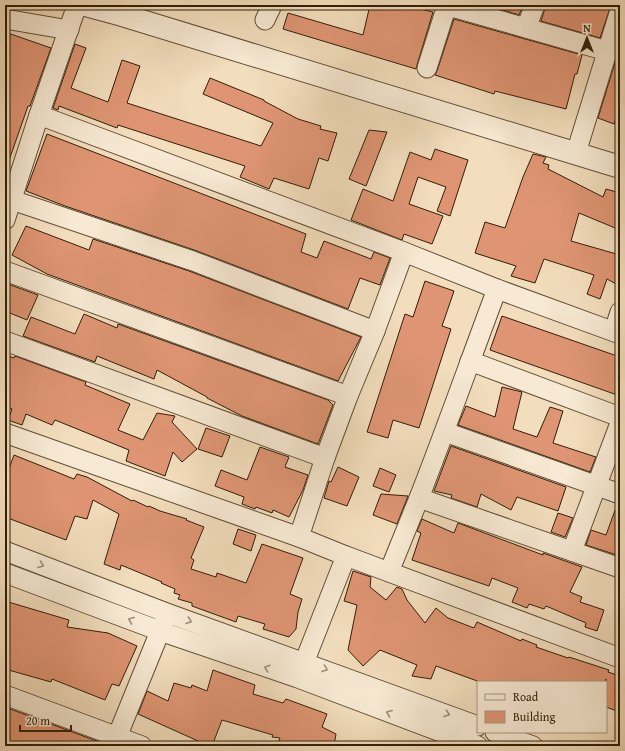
<svg xmlns="http://www.w3.org/2000/svg" width="625" height="751" font-family="'Gentium Book Plus',serif">
<style>
.building{fill:#df9573;stroke:#311e08}
.lines{fill:none;stroke-linecap:round;stroke-linejoin:round}
.minor-casing{stroke:#614e35;stroke-width:21}
.tertiary-casing{stroke:#614e35;stroke-width:24}
.minor{stroke:#f7e9d3;stroke-width:19}
.tertiary{stroke:#f7e9d3;stroke-width:22}
.oneway{stroke:#9e8e78}
</style>
<rect width="100%" height="100%" fill="#f2ddbc"/>
<filter id="stains"><feTurbulence type="fractalNoise" baseFrequency=".005" numOctaves="4"/><feColorMatrix values="0 0 0 0 .2 0 0 0 0 .09 0 0 0 0 .02 0 0 0 .5 -.17"/></filter>
<radialGradient id="worn" r=".72"><stop offset=".6" stop-color="#630" stop-opacity="0"/><stop offset="1" stop-color="#630" stop-opacity=".3"/></radialGradient>
<g class="building">
<polygon points="370,5 404,5 433,12 417,65 416,69 283,29 288,13 363,35"/>
<polygon points="501,5 523,5 519,15 500,9"/>
<polygon points="546,5 611,5 600,38 541,21"/>
<polygon points="454,19 582,55 577,74 575,74 566,109 495,91 494,94 435,75 437,71"/>
<polygon points="5,32 51,48 30,106 28,106 7,166 5,166"/>
<polygon points="75,44 86,48 71,88 108,102 122,60 140,66 127,103 261,146 273,123 203,94 210,78 264,100 264,101 298,119 321,126 320,129 337,133 328,161 319,158 309,189 274,178 269,189 240,177 245,166 118,125 117,128 59,106 58,110 53,108"/>
<polygon points="617,56 620,56 620,105 614,124 598,118"/>
<polygon points="369,130 387,132 366,186 349,179"/>
<polygon points="47,134 306,234 301,252 317,258 324,241 371,259 374,252 390,258 380,285 360,278 348,309 197,251 65,206 26,191"/>
<polygon points="435,149 468,160 450,216 437,211 446,187 418,177 409,204 443,216 432,244 404,234 402,240 351,220 363,189 393,201 410,152 431,160"/>
<polygon points="533,154 546,157 543,163 549,165 548,169 603,197 606,189 620,193 620,230 579,213 571,241 620,255 620,286 607,279 600,299 587,294 594,275 544,259 535,283 511,276 516,266 475,253 485,222 505,228 523,177"/>
<polygon points="26,226 89,250 93,239 189,271 361,337 338,381 47,274 12,255"/>
<polygon points="425,281 454,291 442,326 451,329 419,428 393,420 388,438 367,432 405,314 413,317"/>
<polygon points="5,283 38,295 27,320 5,311"/>
<polygon points="84,314 117,328 118,324 328,400 333,405 318,444 242,416 207,398 207,397 157,370 154,379 97,356 95,362 23,336 31,317 75,334"/>
<polygon points="502,316 620,357 620,396 490,350"/>
<polygon points="5,355 14,358 15,356 86,382 85,385 130,404 118,430 143,440 157,413 175,416 172,422 197,449 182,462 173,452 165,476 126,461 129,450 55,420 52,425 26,414 22,425 8,420 12,409 5,406"/>
<polygon points="502,387 522,392 513,429 537,437 550,407 563,411 553,443 596,457 590,472 458,425 466,406 495,417"/>
<polygon points="206,428 230,436 222,457 198,449"/>
<polygon points="451,446 566,487 558,511 517,497 511,510 481,494 477,507 451,498 452,495 434,491"/>
<polygon points="260,447 289,457 285,467 308,475 303,490 289,517 273,510 272,513 256,507 255,509 242,504 244,497 215,486 221,470 247,480"/>
<polygon points="14,455 74,479 77,474 87,477 132,501 133,500 148,507 149,506 160,511 187,519 186,520 204,527 191,558 194,560 191,569 216,577 217,573 246,583 262,544 303,558 290,594 302,599 298,612 296,629 289,637 263,629 265,624 238,616 236,622 192,606 192,603 178,599 180,595 174,593 175,589 161,583 162,582 121,565 120,570 104,564 119,514 93,500 87,519 75,516 66,540 5,517 5,479"/>
<polygon points="338,467 359,477 347,506 324,498 329,481 331,482"/>
<polygon points="380,468 396,475 389,492 373,486"/>
<polygon points="381,494 408,496 397,524 373,515"/>
<polygon points="617,505 620,505 620,556 586,545 591,530 606,535"/>
<polygon points="558,513 573,518 565,537 551,532"/>
<polygon points="422,519 454,533 458,523 543,555 543,553 582,567 570,592 582,597 580,602 604,610 597,631 585,627 586,623 546,606 544,609 529,604 527,608 512,602 518,588 492,578 489,586 412,560 421,533 417,531"/>
<polygon points="238,529 256,535 251,551 233,544"/>
<polygon points="353,571 371,577 370,587 386,600 397,587 402,589 407,600 425,623 436,608 448,618 474,628 477,622 521,641 522,639 537,645 536,647 568,658 569,657 609,670 608,672 620,676 620,712 606,707 606,679 605,682 480,682 436,666 431,679 412,676 417,665 380,650 363,666 348,650 357,605 344,601"/>
<polygon points="5,601 69,620 67,627 108,633 137,646 119,686 112,684 105,700 52,679 51,682 5,669"/>
<polygon points="213,670 255,685 253,694 283,703 286,699 327,714 322,727 336,734 334,746 277,746 280,738 272,737 273,735 222,720 212,746 196,746 198,741 138,714 147,691 168,701 174,683 191,688 192,685 207,691"/>
<polygon points="5,707 110,746 5,746"/>
</g>
<g class="lines">
<defs>
<g id="minor">
<polyline points="445,5 607,51"/>
<polyline points="5,19 69,30"/>
<polyline points="265,20 272,5"/>
<polyline points="526,28 535,5"/>
<polyline points="427,68 447,5"/>
<polyline points="39,115 404,252 497,289 620,334"/>
<polyline points="576,153 620,10"/>
<polyline points="12,200 193,261 375,331"/>
<polyline points="5,220 39,115 77,5"/>
<polyline points="5,271 348,396"/>
<path d="M497 289C471 358 446 429 419 498L620 568"/>
<polyline points="614,331 620,312"/>
<polyline points="5,341 325,458"/>
<polyline points="470,361 620,417"/>
<polyline points="445,432 620,494"/>
<polyline points="5,433 299,537 325,458 348,396 375,331 404,252"/>
<polyline points="299,537 346,556"/>
<polyline points="5,551 167,613 478,726"/>
<polyline points="572,551 620,423"/>
<polyline points="389,572 419,498"/>
<polyline points="5,573 160,631 298,678 478,746"/>
<polyline points="300,673 346,556 620,658"/>
<polyline points="5,695 142,746"/>
<polyline points="495,732 533,746"/>
<polyline points="117,737 165,619"/>
</g>
<polyline id="tertiary" points="85,5 122,15 620,167"/>
</defs>
<use href="#minor" class="minor-casing"/>
<use href="#tertiary" class="tertiary-casing"/>
<use href="#minor" class="minor"/>
<use href="#tertiary" class="tertiary"/>
</g>
<defs><path id="oneway-chevron" d="M-2-3.5L2.5 0L-2 3.5" fill="none" stroke-width="1.6" stroke-linecap="round" stroke-linejoin="round"/></defs>
<g class="oneway">
<use href="#oneway-chevron" transform="translate(41 565) rotate(21)"/>
<use href="#oneway-chevron" transform="translate(131 620) rotate(-159)"/>
<use href="#oneway-chevron" transform="translate(189 621) rotate(20)"/>
<use href="#oneway-chevron" transform="translate(267 668) rotate(-161)"/>
<use href="#oneway-chevron" transform="translate(325 669) rotate(20)"/>
<use href="#oneway-chevron" transform="translate(389 713) rotate(-159)"/>
<use href="#oneway-chevron" transform="translate(447 714) rotate(20)"/>
</g>
<rect width="625" height="751" fill="none" stroke="#f2ddbc" stroke-width="20"/>
<rect x="6" y="6" width="613" height="739" fill="none" stroke="#311e08" stroke-width="2"/>
<rect x="10" y="10" width="605" height="731" fill="none" stroke="#311e08"/>
<rect x="477" y="681" width="130" height="52" fill="#f7e9d3" stroke="#a89882"/>
<rect x="485" y="694" width="20" height="6" fill="#f7e9d3" stroke="#a89882"/>
<text x="513" y="701" font-size="12" fill="#311e08">Road</text>
<rect x="485" y="711" width="20" height="12" fill="#df9573" stroke="#a89882"/>
<text x="513" y="721" font-size="12" fill="#311e08">Building</text>
<g transform="translate(587 38)" stroke="#f7e9d3" stroke-width="3" paint-order="stroke">
<path d="M0-3L7 15L0 10L-7 15Z" fill="#311e08"/>
<text y="-6" font-size="11" font-weight="bold" text-anchor="middle" fill="#311e08">N</text>
</g>
<path d="M20 725v6h51v-6" fill="none" stroke="#311e08" stroke-width="2"/>
<text x="26" y="725" font-size="12" fill="#311e08" stroke="#f7e9d3" stroke-width="3" paint-order="stroke">20 m</text>
<rect width="100%" height="100%" filter="url(#stains)"/>
<rect width="100%" height="100%" fill="url(#worn)"/>
</svg>
